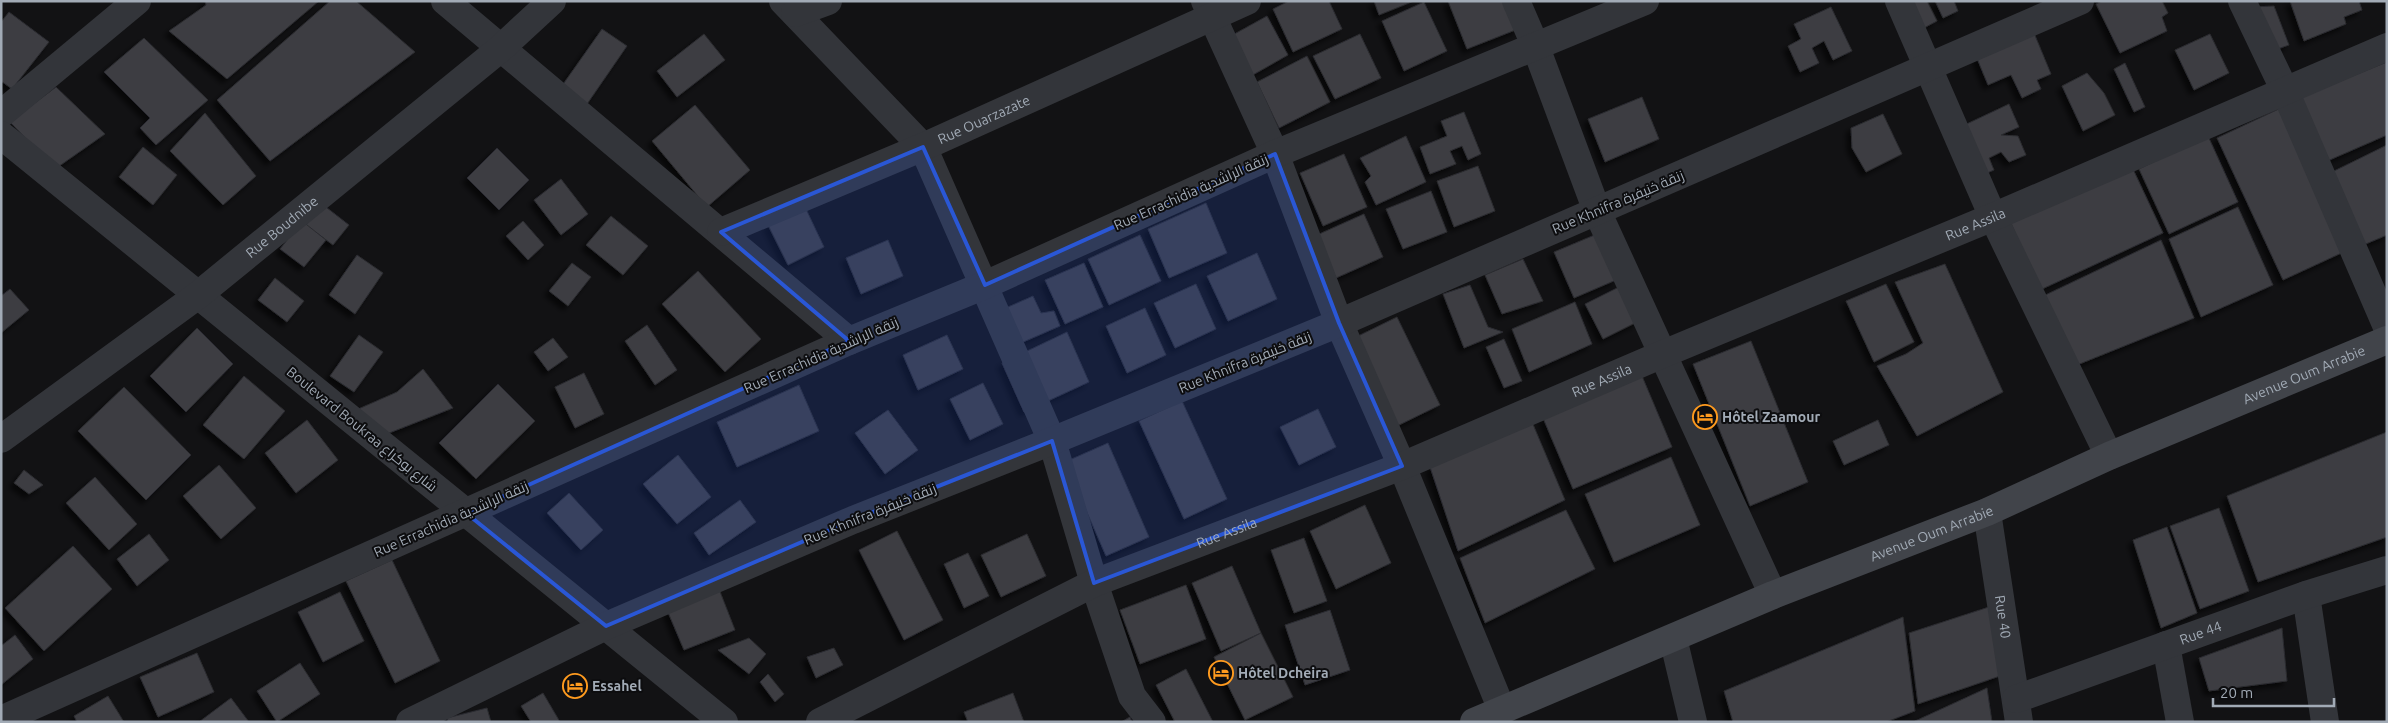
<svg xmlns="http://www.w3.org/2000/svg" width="2388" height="723" font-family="Ubuntu,Cairo,sans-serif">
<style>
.building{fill:#3c3d42;stroke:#2c2c30;filter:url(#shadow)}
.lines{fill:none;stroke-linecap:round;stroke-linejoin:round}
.street{stroke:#33353a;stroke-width:28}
.secondary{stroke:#41444a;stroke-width:28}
.marked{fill:#2a57d5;fill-opacity:0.2;stroke:#2a57d5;stroke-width:4;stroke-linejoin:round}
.labels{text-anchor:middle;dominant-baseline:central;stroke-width:4;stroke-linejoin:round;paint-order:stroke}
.street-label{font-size:14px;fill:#a2abb6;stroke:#0d0d0f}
.poi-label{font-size:14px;font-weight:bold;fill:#a2abb6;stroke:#0d0d0f;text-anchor:start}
</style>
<defs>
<filter id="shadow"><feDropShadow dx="-4.5" dy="4.5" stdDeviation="2.5" flood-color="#0009"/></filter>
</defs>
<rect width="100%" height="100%" fill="#121214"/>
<g class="building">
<polygon points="205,1 319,1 227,79 169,31 206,5"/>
<polygon points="330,1 356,1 415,52 270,161 217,100"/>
<polygon points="1289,1 1329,1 1342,29 1293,52 1273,9"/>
<polygon points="1374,1 1414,1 1379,15"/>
<polygon points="1448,1 1508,1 1518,29 1467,49"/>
<polygon points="1908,1 1927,1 1937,21 1922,29"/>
<polygon points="1935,1 1954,1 1958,11 1943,18"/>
<polygon points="2102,1 2162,1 2168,13 2162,17 2167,31 2120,53 2096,4"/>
<polygon points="2290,1 2359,1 2362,10 2344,17 2346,24 2304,41"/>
<polygon points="1424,2 1447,51 1404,71 1382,21"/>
<polygon points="2274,6 2289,45 2269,52 2251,7"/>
<polygon points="1831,7 1852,51 1833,60 1824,41 1812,48 1819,63 1800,72 1788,46 1801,39 1794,24"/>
<polygon points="9,12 49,42 12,89 1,81 1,22"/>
<polygon points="1267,16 1288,55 1251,76 1229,37"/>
<polygon points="602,29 627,46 585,107 559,90"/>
<polygon points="2034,33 2051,74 2037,80 2041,89 2022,98 2011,75 1988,85 1976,56"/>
<polygon points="704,34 725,60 677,97 657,71"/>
<polygon points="1360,34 1381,78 1335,99 1313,56"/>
<polygon points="2210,34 2229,73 2194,90 2175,50"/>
<polygon points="144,38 208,100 156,145 140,128 150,118 104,72"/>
<polygon points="1307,56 1330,102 1279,128 1257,82"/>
<polygon points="2387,62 2387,135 2325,162 2296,99"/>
<polygon points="2125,63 2145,107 2134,112 2114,69"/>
<polygon points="2087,73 2104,93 2115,115 2083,131 2062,86"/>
<polygon points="56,87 105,134 55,169 10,122"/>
<polygon points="1642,97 1659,139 1605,162 1588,119"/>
<polygon points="2009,104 2019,127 2001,135 2018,136 2026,155 2009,162 2001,152 1989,158 1994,170 1978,177 1956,129"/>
<polygon points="695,105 750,170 707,207 652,141"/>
<polygon points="2283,107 2348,250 2283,280 2217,138"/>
<polygon points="1464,112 1481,154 1468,160 1462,146 1450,151 1456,164 1430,174 1420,147 1447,136 1441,121"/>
<polygon points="205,113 256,176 223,205 170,151"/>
<polygon points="1883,114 1902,154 1866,172 1852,148 1851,128"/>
<polygon points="1406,136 1426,182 1376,205 1365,182 1371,176 1360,158"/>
<polygon points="2208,136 2238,202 2169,234 2139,169"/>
<polygon points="2387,145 2387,235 2361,246 2332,172"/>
<polygon points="143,147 177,175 153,205 119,177"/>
<polygon points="497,148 529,180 499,210 467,178"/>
<polygon points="1344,154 1367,207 1323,226 1300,173"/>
<polygon points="1478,166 1495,211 1454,227 1437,181"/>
<polygon points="2132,167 2163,233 2040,290 2010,221"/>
<polygon points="561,179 588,214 561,235 534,200"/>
<polygon points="1431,191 1447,232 1403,249 1386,209"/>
<polygon points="1206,203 1227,253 1169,278 1148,229"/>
<polygon points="322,204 349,225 333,245 306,225"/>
<polygon points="805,207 824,247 788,265 768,225"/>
<polygon points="2238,207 2273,285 2201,317 2169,239"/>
<polygon points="1364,214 1383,257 1336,278 1317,235"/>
<polygon points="611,216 648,246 623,275 586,245"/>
<polygon points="302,221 326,240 304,267 280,249"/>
<polygon points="523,221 544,245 528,260 506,236"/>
<polygon points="1597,234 1616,280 1574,298 1554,252"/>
<polygon points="1140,235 1161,281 1109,305 1088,259"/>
<polygon points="888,240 903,276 861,294 846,258"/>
<polygon points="2161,240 2194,318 2072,367 2039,298"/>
<polygon points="1257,253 1277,299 1228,321 1207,276"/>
<polygon points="357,255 383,273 355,314 329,295"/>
<polygon points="1523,259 1543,301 1502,314 1485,275"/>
<polygon points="572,263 591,277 568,306 549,291"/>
<polygon points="1084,263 1103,307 1065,324 1045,280"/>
<polygon points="1945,264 2003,392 1917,436 1877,366 1906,354 1923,343 1895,282"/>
<polygon points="698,271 761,339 725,372 662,304"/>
<polygon points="275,278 304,301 287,322 258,300"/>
<polygon points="1196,284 1216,329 1175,348 1154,303"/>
<polygon points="1886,284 1914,342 1874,362 1846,301"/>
<polygon points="1470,285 1488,327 1503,332 1464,348 1443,294"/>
<polygon points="1621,286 1639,321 1603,339 1585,304"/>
<polygon points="10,289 29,310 1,333 1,296"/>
<polygon points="1033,296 1041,313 1054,311 1060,326 1014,346 999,311"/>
<polygon points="1575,302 1592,344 1529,372 1512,329"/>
<polygon points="1145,308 1166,355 1127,373 1106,326"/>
<polygon points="1397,317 1440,405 1395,427 1352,339"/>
<polygon points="647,325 677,370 655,385 625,341"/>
<polygon points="197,328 233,364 186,412 150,376"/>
<polygon points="1067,332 1089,382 1024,412 1002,363"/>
<polygon points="359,335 383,352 354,392 330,376"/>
<polygon points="947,335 963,369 918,390 903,355"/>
<polygon points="553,338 568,357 548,371 534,352"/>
<polygon points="1504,339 1522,381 1504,388 1486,347"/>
<polygon points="1751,341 1808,482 1750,506 1693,364"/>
<polygon points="423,369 453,408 384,435 356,410 397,392"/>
<polygon points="584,373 604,414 575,428 555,387"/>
<polygon points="244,376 285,411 244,459 203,425"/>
<polygon points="1642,376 1672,447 1573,489 1543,418"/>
<polygon points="983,383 1003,424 970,440 950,399"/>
<polygon points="498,384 535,421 476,479 439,443"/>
<polygon points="799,385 819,431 737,467 717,422"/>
<polygon points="124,387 191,455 146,500 78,431"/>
<polygon points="1182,401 1227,499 1184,519 1139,421"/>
<polygon points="1318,409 1336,447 1299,465 1280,427"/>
<polygon points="888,410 918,450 885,474 855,433"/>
<polygon points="307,420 338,460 296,493 265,453"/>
<polygon points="1878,420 1889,445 1844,465 1833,441"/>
<polygon points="1532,422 1565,500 1458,551 1430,467"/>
<polygon points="2387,432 2387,537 2258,582 2227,496"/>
<polygon points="1108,443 1149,537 1106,556 1065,462"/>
<polygon points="678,455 711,497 677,524 643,484"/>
<polygon points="1671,457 1700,525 1614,562 1585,494"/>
<polygon points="219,465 256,508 221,539 183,496"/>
<polygon points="24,470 43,485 29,494 14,483"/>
<polygon points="95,477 137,524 109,550 66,503"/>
<polygon points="569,493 603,530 581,550 547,513"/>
<polygon points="740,500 756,522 709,555 694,533"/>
<polygon points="1365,505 1391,563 1336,589 1310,531"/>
<polygon points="2219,508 2249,591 2200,609 2170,526"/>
<polygon points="1566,510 1595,569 1485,623 1460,558"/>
<polygon points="2167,527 2197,613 2161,628 2133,540"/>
<polygon points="897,531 943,620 904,640 859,550"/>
<polygon points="149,534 169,560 137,586 117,559"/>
<polygon points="1027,534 1046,576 1001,597 981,555"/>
<polygon points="1304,538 1327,601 1294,613 1271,550"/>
<polygon points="73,546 112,589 44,651 5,608"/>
<polygon points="968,553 989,596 964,608 944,564"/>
<polygon points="392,560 440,661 395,683 346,581"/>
<polygon points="1232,566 1261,633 1221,651 1192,583"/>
<polygon points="1186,585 1206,639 1140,664 1120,610"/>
<polygon points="719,589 735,630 684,650 667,610"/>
<polygon points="340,592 364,641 323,662 298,612"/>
<polygon points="1992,606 2000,676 1918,704 1909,633"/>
<polygon points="1330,610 1350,670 1305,685 1285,625"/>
<polygon points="1903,617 1915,711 1886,722 1733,722 1724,691"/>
<polygon points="2282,628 2287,681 2209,691 2199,658"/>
<polygon points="1261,633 1293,697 1245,720 1214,657"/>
<polygon points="15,635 33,659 1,685 1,646"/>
<polygon points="749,638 766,654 749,674 718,650"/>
<polygon points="834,648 843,665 816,678 807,657"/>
<polygon points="197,653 214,692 158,717 140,677"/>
<polygon points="300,663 320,694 277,722 257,691"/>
<polygon points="1186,669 1213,722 1175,722 1156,685"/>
<polygon points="768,674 784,694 775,702 760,682"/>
<polygon points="1987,688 1992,722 1913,722"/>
<polygon points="543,693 560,722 531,722 521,706"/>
<polygon points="1013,693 1024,722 968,722 964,712"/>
<polygon points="108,696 124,722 77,722 74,716"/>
<polygon points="231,698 249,722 199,722"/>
<polygon points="487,708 491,722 448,722 447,718"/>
<polygon points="1130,717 1132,722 1121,722"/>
</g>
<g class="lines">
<g class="street">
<polyline points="445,1 849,341"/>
<polyline points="783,1 923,147 1052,441 1094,583 1132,696 1152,722"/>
<polyline points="1205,1 1275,154 1339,323 1402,466 1502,710"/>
<polyline points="1516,1 1535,45 1597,211 1773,595"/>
<polyline points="1899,1 1993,217 2109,456"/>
<polyline points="2242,1 2285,91 2387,327"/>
<polyline points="795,13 828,1"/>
<polyline points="1,114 137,1"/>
<polyline points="1,135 724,722"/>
<path id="s1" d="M721 232 923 147 1247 1"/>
<path id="s2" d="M1 439 197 296 500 49 552 1"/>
<path id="s3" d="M1987 512 2019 722"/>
<polyline points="2306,595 2325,722"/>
<polyline points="1673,638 1693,722"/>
<polyline points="2166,645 2180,722"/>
<path id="s4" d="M2016 699 2306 595 2387 570"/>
<polyline points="1,720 849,341 985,285 1275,154 1645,1"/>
<polyline points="410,722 606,626 853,520 1052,441 1339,323 2080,1"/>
<path id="s5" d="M820 722 1094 583 1402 466 1663 354 1993 217 2387 47"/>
</g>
<path class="secondary" id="s6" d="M1474 722 1773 595 1987 512 2109 456 2387 340"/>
</g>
<path class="marked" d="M923 147 985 285 1275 154 1339 323 1402 466 1094 583 1052 441 853 520 606 626 466 513 849 341 721 232Z"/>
<defs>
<symbol id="hotel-ring" viewBox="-11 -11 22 22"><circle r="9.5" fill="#0d0d0f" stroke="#ff9b1f" stroke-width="1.5"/><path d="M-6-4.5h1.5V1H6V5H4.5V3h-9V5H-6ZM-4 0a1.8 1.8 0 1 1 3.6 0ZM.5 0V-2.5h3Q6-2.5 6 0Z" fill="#ff9b1f"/></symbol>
</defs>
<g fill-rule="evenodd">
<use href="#hotel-ring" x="1691" y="403" width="28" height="28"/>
<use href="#hotel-ring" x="1207" y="659" width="28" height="28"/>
<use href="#hotel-ring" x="561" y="672" width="28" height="28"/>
</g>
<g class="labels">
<g class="street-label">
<text stroke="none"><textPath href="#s1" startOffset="286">Rue Ouarzazate</textPath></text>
<text transform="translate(1191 192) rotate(-24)">Rue Errachidia زنقة الراشدية</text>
<text transform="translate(1618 202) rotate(-23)">Rue Khnifra زنقة خنيفرة</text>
<text stroke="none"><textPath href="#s5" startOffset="1259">Rue Assila</textPath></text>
<text stroke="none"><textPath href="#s2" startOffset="352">Rue Boudnibe</textPath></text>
<text transform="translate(821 355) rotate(-24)">Rue Errachidia زنقة الراشدية</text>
<text transform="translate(1245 362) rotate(-22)">Rue Khnifra زنقة خنيفرة</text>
<text stroke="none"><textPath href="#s6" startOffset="900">Avenue Oum Arrabie</textPath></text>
<text stroke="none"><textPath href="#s5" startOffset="854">Rue Assila</textPath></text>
<text transform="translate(362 429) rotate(39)">Boulevard Boukraa شارع بوكراع</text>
<text transform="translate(870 514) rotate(-22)">Rue Khnifra زنقة خنيفرة</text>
<text transform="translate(451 519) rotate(-24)">Rue Errachidia زنقة الراشدية</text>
<text stroke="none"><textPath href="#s5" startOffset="449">Rue Assila</textPath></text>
<text stroke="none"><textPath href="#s6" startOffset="495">Avenue Oum Arrabie</textPath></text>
<text stroke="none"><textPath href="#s3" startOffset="106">Rue 40</textPath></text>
<text stroke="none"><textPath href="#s4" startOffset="196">Rue 44</textPath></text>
</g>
<g class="poi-label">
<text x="1722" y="417">Hôtel Zaamour</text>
<text x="1238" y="673">Hôtel Dcheira</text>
<text x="592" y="686">Essahel</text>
</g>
</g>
<rect width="2388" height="723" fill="none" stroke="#a2abb6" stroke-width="5"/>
<path d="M2213 698v8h121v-8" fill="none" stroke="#a2abb6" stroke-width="2.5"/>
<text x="2220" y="698" font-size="15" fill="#a2abb6" stroke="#0d0d0f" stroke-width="4" paint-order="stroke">20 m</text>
</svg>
